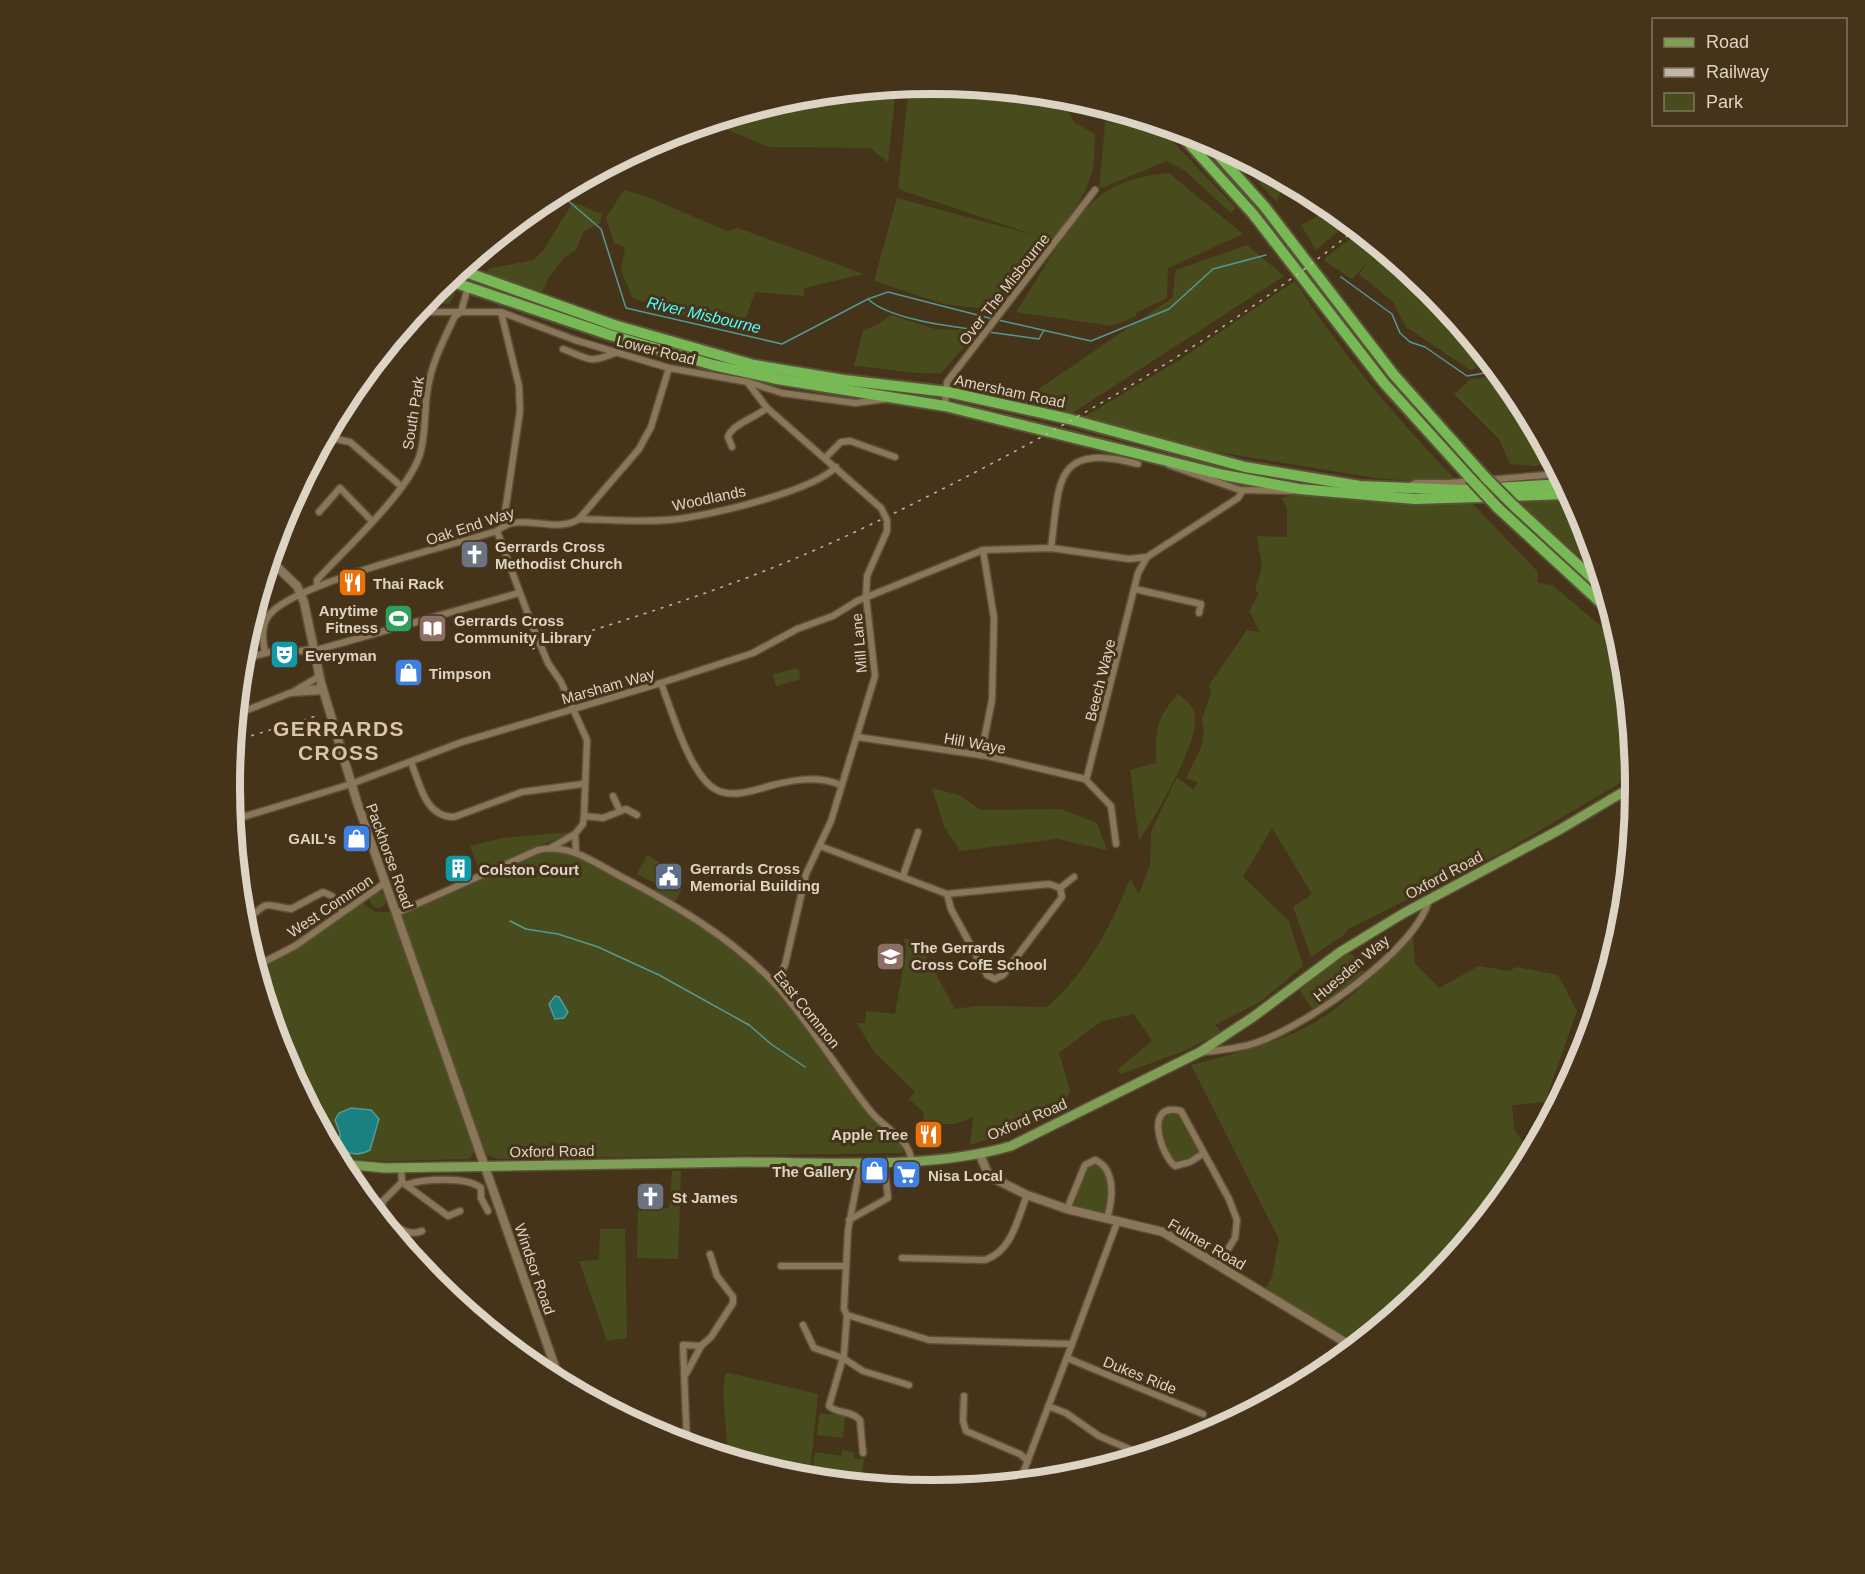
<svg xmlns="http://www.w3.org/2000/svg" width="1865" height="1574" font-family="Helvetica,sans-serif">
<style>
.green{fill:#484c1c}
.water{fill:#1a8080;stroke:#559995;stroke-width:1.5}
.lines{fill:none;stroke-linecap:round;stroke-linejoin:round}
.stream{stroke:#559995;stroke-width:1.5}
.street-casing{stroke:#5d5039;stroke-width:9}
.secondary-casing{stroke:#5d5039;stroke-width:11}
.primary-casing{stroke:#5d5039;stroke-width:12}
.highway-casing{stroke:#5d5039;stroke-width:14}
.street{stroke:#8a775a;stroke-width:6}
.secondary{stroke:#8a775a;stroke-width:8}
.primary{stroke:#7f9f57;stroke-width:9}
.highway{stroke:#77b955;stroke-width:10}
.rail{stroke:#c2b6a5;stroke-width:1.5;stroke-dasharray:3 6;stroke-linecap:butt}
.street-bridge-casing{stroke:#5d5039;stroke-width:9;stroke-linecap:butt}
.highway-bridge-casing{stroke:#5d5039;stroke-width:14;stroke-linecap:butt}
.street-bridge{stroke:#8a775a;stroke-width:6}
.highway-bridge{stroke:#77b955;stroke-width:10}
.labels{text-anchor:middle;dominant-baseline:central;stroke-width:6;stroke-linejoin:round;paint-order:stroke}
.street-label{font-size:15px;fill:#ded4c5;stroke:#45341a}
.poi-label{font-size:15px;font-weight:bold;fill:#ded4c5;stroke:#45341a;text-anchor:start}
.water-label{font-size:16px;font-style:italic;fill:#4efdfe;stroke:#45341a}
.district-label{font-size:21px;font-weight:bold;letter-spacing:1.5px;fill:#dac6a7;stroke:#45341a}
.rim{fill:none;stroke:#ded4c5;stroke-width:8}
</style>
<rect width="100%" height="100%" fill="#45341a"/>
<g class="green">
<path d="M933 84 1070 98 1082 101 1075 107 1066 109 1075 123 1095 134C1094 145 1095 156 1093 167 1087 208 1021 277 994 310L944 304 874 281 897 198 1037 236 898 189 909 86Z"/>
<polygon points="896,88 888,162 870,148 769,147 711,123 796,97"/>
<polygon points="1110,110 1155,123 1236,208 1231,213 1185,171 1167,161 1099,189 1106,113"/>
<polygon points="1230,153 1284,182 1277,202"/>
<path d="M1169 173 1243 234 1168 268 1167 298 1136 313V316L1112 326 1016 312C1040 276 1067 223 1100 196 1118 181 1147 175 1169 173Z"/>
<path d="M624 190 648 197 727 231 738 228 864 274 804 288V296L755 292 745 320C722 311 717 305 695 319L633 298 621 271 625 247 614 243 606 218Z"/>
<polygon points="573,202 602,214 600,223 584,231 576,250 564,258 549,277 541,295 487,274 488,269 533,260 543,251"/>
<polygon points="1331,209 1348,223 1316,250 1301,225"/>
<polygon points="1359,232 1430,290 1493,367 1485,365 1470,370 1406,327 1393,302 1359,274 1370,260 1352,279 1323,260"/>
<polygon points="1247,245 1284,276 1071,414 1021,401 1172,298 1176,270"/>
<path d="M1295 281C1341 353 1395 417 1454 478L1411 481 1376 478 1205 450 1082 418 1181 359Z"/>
<polygon points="442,285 457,290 450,304 424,304"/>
<path d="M891 315 935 329 962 330 968 343 941 373C911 375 884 368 854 366L863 330 877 325Z"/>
<polygon points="1486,377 1505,381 1517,397 1553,463 1534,466 1510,464 1499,439 1454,394 1471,379"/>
<path d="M1298 494 1371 502 1472 503 1538 572V583L1552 585 1619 641 1634 775 1503 852 1348 929 1345 934 1311 957 1293 907 1312 894 1272 828 1243 877 1289 921 1303 966 1260 1002 1215 1025 1221 1032 1182 1052 1121 1074 1118 1069 1152 1041 1134 1014 1102 1021 1059 1053 1070 1091 1062 1108 1024 1128 970 1145 973 1117 955 1124H924L923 1112 909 1099 915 1092 874 1052 857 1023H865L866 1011 895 1014 906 951 904 938 918 942 955 1009 976 1006 1047 1007C1087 972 1110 928 1130 879L1139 894 1150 865 1151 832 1177 777 1193 790 1198 782 1186 778 1202 745 1204 729 1202 719 1211 693 1209 685 1247 630 1260 632 1249 611 1259 593 1255 591 1262 566 1257 536 1287 537V508L1281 498Z"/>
<polygon points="1570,495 1582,518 1598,572 1535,517 1519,500"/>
<polygon points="798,668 801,679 776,686 773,674"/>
<path d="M1178 694C1186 700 1193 705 1195 715 1200 742 1155 816 1139 841L1130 770 1156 763C1155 731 1156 718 1178 694Z"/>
<polygon points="932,788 959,795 981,810 1061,809 1097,823 1107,850 1057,839 960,851 944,826"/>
<polygon points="572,832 482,870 479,870 470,846 502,838"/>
<path d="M552 850C583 856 610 874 638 889 686 915 738 944 774 987 817 1039 851 1101 903 1145V1153L497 1159 486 1154 401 916 540 852Z"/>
<polygon points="647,855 667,866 656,884 637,874"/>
<polygon points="661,878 682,890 674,903 654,891"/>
<circle cx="378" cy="900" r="8"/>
<polygon points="361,902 375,912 392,912 476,1150 469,1159 387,1161 337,1158 283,1056 256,968 318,934"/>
<path d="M1413 935 1415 964 1439 988 1479 966 1509 971 1517 967 1558 975 1577 1011 1545 1102 1512 1105 1514 1128 1530 1153 1517 1178 1429 1284 1356 1344 1265 1290 1272 1277 1279 1239 1191 1065C1240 1052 1295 1040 1336 1008 1364 987 1388 959 1413 935Z"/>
<polygon points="1347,951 1356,958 1355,972 1366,970 1324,1005 1313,1010 1298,988"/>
<polygon points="1175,1110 1199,1149 1197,1154 1179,1164 1173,1162 1159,1123 1161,1117"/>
<path d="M1097 1162C1113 1173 1108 1193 1107 1211L1102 1214 1074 1205 1087 1165Z"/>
<polygon points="672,1171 681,1171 678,1259 637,1258 638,1207 669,1208"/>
<polygon points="600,1229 625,1229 627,1338 607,1341 579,1261 599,1260"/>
<polygon points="729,1373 818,1394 810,1473 774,1470 728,1456 723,1392 725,1374"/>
<polygon points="820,1413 845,1416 843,1438 817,1435"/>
<polygon points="842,1450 854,1452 854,1458 864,1459 861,1481 812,1474 815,1452 841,1456"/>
</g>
<g class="water">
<polygon points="555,996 559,997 568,1012 564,1018 555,1019 549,1004"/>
<path d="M351 1108 371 1110 379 1119 370 1150C359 1156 349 1155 339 1148L340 1133 335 1120 339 1113Z"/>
</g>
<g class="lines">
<g class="stream">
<polyline points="559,193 601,229 626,308 782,344 868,299 888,292 993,319"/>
<polyline points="1341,277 1392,314 1400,333 1410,342 1425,347 1467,376 1485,373 1500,376"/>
<path d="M868 299C890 320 954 327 984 331"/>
<polyline points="998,320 1091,341 1169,309 1213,269 1266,255"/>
<polyline points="988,332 1039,339 1044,330"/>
<polyline points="510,921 526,929 558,934 598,947 659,975 749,1025"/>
<polyline points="748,1024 771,1044 805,1067"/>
<polyline points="511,1158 562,1157"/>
</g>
<defs>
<g id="street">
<polyline points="418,312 501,312 575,340 669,368 748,382 782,393 855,403 886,399"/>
<polyline points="501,312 519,386 520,411 503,526"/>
<path d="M563 349C590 359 588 364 615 353"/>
<polyline points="748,383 767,408 881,508"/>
<polyline points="945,406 947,382 1095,190"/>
<polyline points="326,437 350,442 402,487"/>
<path d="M732 447 728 437C731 425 756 417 767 408"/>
<polyline points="825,458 841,442 850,441 895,457"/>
<polyline points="1169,465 1240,490 1292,491"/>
<polyline points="1410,486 1416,483 1449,483 1559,474"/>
<polyline points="319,512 340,488 371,520"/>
<path d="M579 519C609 520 655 523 685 518 721 512 812 491 836 467"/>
<polyline points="497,531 532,625"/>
<path d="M1051 548C1060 481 1053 442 1138 464"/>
<path d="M317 586V580C345 549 406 494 419 457 426 438 424 414 427 394 430 366 443 341 455 316L461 312 468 287"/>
<polyline points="1135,589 1201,604 1199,613"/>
<polyline points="313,651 519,593"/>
<path d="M265 653C263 640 260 625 270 614 297 582 450 546 497 531 520 510 554 535 579 519L639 449 651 427 669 368"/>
<polyline points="242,659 286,648 293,652 313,649"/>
<polyline points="548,663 561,682 587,740 584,816 583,824 575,834 576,853"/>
<path d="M661 683C671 709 690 775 715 789 731 799 756 790 773 785 797 779 818 776 841 785"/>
<polyline points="302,689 323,688"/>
<polyline points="291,693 320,676"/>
<polyline points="237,714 290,693 324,691"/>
<polyline points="857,737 987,756 1085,779 1087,777 1138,573 1147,557"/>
<polyline points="981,755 992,700 994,618 983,550"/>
<path d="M411 762C420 784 425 817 454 817L522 792 583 784"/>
<polyline points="1085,779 1111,806 1116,844"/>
<polyline points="613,796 620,811"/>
<polyline points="584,816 603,818 626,809 637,815"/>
<polyline points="233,820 351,784 462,742 661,683 753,653 797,629 833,616 857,601 983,550 1051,548 1129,559 1147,557 1238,498 1243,490"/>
<polyline points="820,846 947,894 1049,884 1060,888 1062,897 1003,975 995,979 987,975 951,909 947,894"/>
<polyline points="552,847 575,834"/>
<polyline points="903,876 918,832"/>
<polyline points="1060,888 1074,877"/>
<path d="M397 913 538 850C568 843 592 861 618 875 675 905 731 937 775 984 811 1024 838 1071 871 1112 884 1128 910 1139 911 1160"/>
<path d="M247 920C271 899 262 905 291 909L323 892 332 896 343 912"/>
<polyline points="256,966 295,946 386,882"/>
<polyline points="775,984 785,965 806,874 831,821 875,676 866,597 867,576 887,531 887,520"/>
<path d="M1203 1052C1222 1050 1243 1048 1261 1041 1309 1023 1415 951 1429 900"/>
<path d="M1204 1153 1190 1162 1175 1166C1161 1155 1143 1101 1181 1111L1229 1199 1237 1220 1235 1238 1218 1265"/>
<polyline points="861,1162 848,1230 844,1309 847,1315 929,1340 1072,1344 1118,1220"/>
<polyline points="401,1168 402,1182 448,1216 460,1211"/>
<path d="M402 1182 383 1201 381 1211C391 1223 405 1238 422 1231"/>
<path d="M406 1185C422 1179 467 1176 481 1188V1198L488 1211"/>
<path d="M1067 1209 1085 1165 1095 1160C1116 1169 1113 1199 1107 1218"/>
<polyline points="849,1220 888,1198 884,1162"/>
<path d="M902 1258 985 1260C1012 1251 1017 1220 1027 1195"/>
<polyline points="781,1266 846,1266"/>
<path d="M847 1315 844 1354 829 1406C837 1414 851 1410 860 1420L863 1453"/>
<polyline points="803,1325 814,1348 843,1358 863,1371 909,1385"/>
<polyline points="1067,1358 1203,1414"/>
<polyline points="542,1371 554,1367"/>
<polyline points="686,1374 701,1346 711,1337 733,1303 733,1297 717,1276 710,1254"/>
<polyline points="964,1396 963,1421 966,1431 1020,1454 1028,1461"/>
<polyline points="1048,1406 1066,1413 1099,1436 1136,1452"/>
<polyline points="687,1444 683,1345 701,1346"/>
<polyline points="1020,1481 1072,1344"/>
</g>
<g id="secondary">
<polyline points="270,560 297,586 304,602 321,683 357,802 560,1381"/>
<polyline points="980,1155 989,1176 1027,1195 1067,1209 1163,1232 1353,1347"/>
</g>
<path id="primary" d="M341 1164 385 1168C505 1167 624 1163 744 1162 830 1162 928 1170 1011 1146L1200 1052 1253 1017 1340 952 1404 913 1559 830 1635 785"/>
<g id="highway">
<polyline points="1177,130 1253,214 1384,383 1470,478"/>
<polyline points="1203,138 1264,206 1394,375 1485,477"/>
<polyline points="460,270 614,325 754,365 844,380 948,392 1069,419 1245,467 1360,486 1460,490 1564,484"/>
<polyline points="447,280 610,335 713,365 777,379 945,406 1224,475 1299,489 1415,499 1569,494"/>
<polyline points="1514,506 1603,588"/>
<polyline points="1497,507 1610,611"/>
</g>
</defs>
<use href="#street" class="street-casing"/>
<use href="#secondary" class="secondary-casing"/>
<use href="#primary" class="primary-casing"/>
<use href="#highway" class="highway-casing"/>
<use href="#street" class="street"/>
<use href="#secondary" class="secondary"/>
<use href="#primary" class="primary"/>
<use href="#highway" class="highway"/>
<g class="rail">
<path d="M532 649C623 621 714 593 801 556 856 533 909 506 962 479 1101 408 1234 327 1356 229"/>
<polyline points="234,741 316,716"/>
</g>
<defs>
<g id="street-bridge">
<polyline points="881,508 887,520"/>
<polyline points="532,625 548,663"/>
</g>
<g id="highway-bridge">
<polyline points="1485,477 1514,506"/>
<polyline points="1470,478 1497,507"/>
</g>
</defs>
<use href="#street-bridge" class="street-bridge-casing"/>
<use href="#highway-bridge" class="highway-bridge-casing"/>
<use href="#street-bridge" class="street-bridge"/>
<use href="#highway-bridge" class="highway-bridge"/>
</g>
<defs>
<symbol id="church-square" viewBox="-11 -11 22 22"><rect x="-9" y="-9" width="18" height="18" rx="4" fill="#6b7280" stroke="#45341a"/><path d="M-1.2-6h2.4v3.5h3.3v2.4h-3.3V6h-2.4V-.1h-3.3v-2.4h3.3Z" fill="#fff"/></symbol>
<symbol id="restaurant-square" viewBox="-11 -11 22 22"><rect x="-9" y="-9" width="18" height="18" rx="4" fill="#e8710a" stroke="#45341a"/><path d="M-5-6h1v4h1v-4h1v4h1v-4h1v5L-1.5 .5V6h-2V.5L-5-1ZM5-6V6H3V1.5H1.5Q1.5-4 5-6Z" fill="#fff"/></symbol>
<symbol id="stadium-square" viewBox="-11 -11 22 22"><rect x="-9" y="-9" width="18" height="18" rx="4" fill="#2e9e5b" stroke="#45341a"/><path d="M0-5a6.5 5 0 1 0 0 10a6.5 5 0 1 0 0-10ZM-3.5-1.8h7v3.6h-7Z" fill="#fff"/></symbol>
<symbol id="library-square" viewBox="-11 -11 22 22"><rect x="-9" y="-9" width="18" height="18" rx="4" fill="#8d6e63" stroke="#45341a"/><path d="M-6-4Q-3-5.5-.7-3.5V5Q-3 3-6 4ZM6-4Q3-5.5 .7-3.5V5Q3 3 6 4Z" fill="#fff"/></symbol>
<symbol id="theatre-square" viewBox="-11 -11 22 22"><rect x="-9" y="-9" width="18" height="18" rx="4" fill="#0f9aa8" stroke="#45341a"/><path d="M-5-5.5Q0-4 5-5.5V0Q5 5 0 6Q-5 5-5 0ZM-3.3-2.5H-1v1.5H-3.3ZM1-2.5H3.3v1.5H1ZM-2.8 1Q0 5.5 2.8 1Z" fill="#fff"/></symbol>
<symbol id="shop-square" viewBox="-11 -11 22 22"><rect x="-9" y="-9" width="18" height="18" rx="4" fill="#3f7fe0" stroke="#45341a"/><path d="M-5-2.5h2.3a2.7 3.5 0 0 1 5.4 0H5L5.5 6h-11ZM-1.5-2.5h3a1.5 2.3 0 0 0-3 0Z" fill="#fff"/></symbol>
<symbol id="building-square" viewBox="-11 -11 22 22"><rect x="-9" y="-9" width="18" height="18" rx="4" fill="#0f9aa8" stroke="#45341a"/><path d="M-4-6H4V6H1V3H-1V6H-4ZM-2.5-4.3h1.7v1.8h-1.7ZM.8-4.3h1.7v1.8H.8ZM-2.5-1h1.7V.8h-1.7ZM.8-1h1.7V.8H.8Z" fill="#fff"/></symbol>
<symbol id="civic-square" viewBox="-11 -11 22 22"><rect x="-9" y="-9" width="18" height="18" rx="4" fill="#5c6f8a" stroke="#45341a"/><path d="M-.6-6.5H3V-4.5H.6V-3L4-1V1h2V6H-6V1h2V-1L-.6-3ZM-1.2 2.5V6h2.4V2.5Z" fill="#fff"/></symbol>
<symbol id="school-square" viewBox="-11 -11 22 22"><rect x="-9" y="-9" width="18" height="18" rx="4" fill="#8d6e63" stroke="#45341a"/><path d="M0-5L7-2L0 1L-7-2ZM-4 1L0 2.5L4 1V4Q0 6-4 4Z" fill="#fff"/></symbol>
<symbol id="supermarket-square" viewBox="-11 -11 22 22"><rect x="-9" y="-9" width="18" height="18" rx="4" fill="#3f7fe0" stroke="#45341a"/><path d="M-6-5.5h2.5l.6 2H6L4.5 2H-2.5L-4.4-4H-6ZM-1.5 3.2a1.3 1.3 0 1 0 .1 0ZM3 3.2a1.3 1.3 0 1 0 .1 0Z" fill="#fff"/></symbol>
</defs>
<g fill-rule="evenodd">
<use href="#church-square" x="458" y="538" width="33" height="33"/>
<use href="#restaurant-square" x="336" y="566" width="33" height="33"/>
<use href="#stadium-square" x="382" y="602" width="33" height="33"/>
<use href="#library-square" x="416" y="612" width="33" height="33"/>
<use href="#theatre-square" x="268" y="638" width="33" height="33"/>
<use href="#shop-square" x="392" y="656" width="33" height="33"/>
<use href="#shop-square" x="340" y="822" width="33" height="33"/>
<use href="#building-square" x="442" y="852" width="33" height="33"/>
<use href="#civic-square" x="652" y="860" width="33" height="33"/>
<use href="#school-square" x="874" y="940" width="33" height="33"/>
<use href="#restaurant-square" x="912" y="1118" width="33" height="33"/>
<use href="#shop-square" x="858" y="1154" width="33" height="33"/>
<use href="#supermarket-square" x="890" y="1158" width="33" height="33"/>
<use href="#church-square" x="634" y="1180" width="33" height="33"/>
</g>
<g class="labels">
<g class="street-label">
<text transform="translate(1004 289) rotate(-52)">Over The Misbourne</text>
<text transform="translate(656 350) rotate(14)">Lower Road</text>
<text transform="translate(1010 391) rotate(12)">Amersham Road</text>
<text transform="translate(413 413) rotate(-81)">South Park</text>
<text transform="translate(709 498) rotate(-12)">Woodlands</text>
<text transform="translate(470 526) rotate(-18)">Oak End Way</text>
<text transform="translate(859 643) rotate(-95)">Mill Lane</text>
<text transform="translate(1100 680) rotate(-76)">Beech Waye</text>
<text transform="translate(608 686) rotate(-16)">Marsham Way</text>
<text transform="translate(975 743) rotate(10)">Hill Waye</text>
<text transform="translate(390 856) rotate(70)">Packhorse Road</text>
<text transform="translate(1444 875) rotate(-28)">Oxford Road</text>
<text transform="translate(330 906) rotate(-34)">West Common</text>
<text transform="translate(1351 968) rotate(-40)">Huesden Way</text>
<text transform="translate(807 1009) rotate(51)">East Common</text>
<text transform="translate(1027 1119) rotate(-23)">Oxford Road</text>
<text transform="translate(552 1151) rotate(-1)">Oxford Road</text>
<text transform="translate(1207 1244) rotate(30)">Fulmer Road</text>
<text transform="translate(535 1269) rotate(71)">Windsor Road</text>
<text transform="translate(1140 1375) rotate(22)">Dukes Ride</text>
</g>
<g class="poi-label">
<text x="495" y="546">Gerrards Cross<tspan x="495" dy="17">Methodist Church</tspan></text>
<text x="373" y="583">Thai Rack</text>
<text x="378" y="610" text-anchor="end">Anytime<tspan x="378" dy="17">Fitness</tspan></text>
<text x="454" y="620">Gerrards Cross<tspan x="454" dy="17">Community Library</tspan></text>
<text x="305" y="655">Everyman</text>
<text x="429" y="673">Timpson</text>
<text x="336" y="838" text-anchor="end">GAIL's</text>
<text x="690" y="868">Gerrards Cross<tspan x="690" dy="17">Memorial Building</tspan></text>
<text x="479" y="869">Colston Court</text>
<text x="911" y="947">The Gerrards<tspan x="911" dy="17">Cross CofE School</tspan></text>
<text x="908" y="1134" text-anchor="end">Apple Tree</text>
<text x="854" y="1171" text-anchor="end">The Gallery</text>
<text x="928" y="1175">Nisa Local</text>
<text x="672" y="1197">St James</text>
</g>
<g class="water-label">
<text transform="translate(704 315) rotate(13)">River Misbourne</text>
</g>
<g class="district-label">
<text x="339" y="728">GERRARDS<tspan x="339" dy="24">CROSS</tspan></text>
</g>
</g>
<path d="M0 0H1865V1574H0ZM932 94H933A692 692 0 0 1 1625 786V788A692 692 0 0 1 933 1480H932A692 692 0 0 1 240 788V786A692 692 0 0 1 932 94Z" fill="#45341a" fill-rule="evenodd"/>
<path class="rim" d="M932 94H933A692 692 0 0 1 1625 786V788A692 692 0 0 1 933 1480H932A692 692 0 0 1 240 788V786A692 692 0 0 1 932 94Z"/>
<rect x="1652" y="18" width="195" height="108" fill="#45341a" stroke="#82745e" stroke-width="1.5"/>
<rect x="1664" y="38" width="30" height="9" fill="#7f9f57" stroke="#82745e" stroke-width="1.5"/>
<text x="1706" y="48" font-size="18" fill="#ded4c5">Road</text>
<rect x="1664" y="68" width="30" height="9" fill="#c2b6a5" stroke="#82745e" stroke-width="1.5"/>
<text x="1706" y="78" font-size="18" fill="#ded4c5">Railway</text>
<rect x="1664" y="93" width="30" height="18" fill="#484c1c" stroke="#82745e" stroke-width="1.5"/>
<text x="1706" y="108" font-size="18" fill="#ded4c5">Park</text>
</svg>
